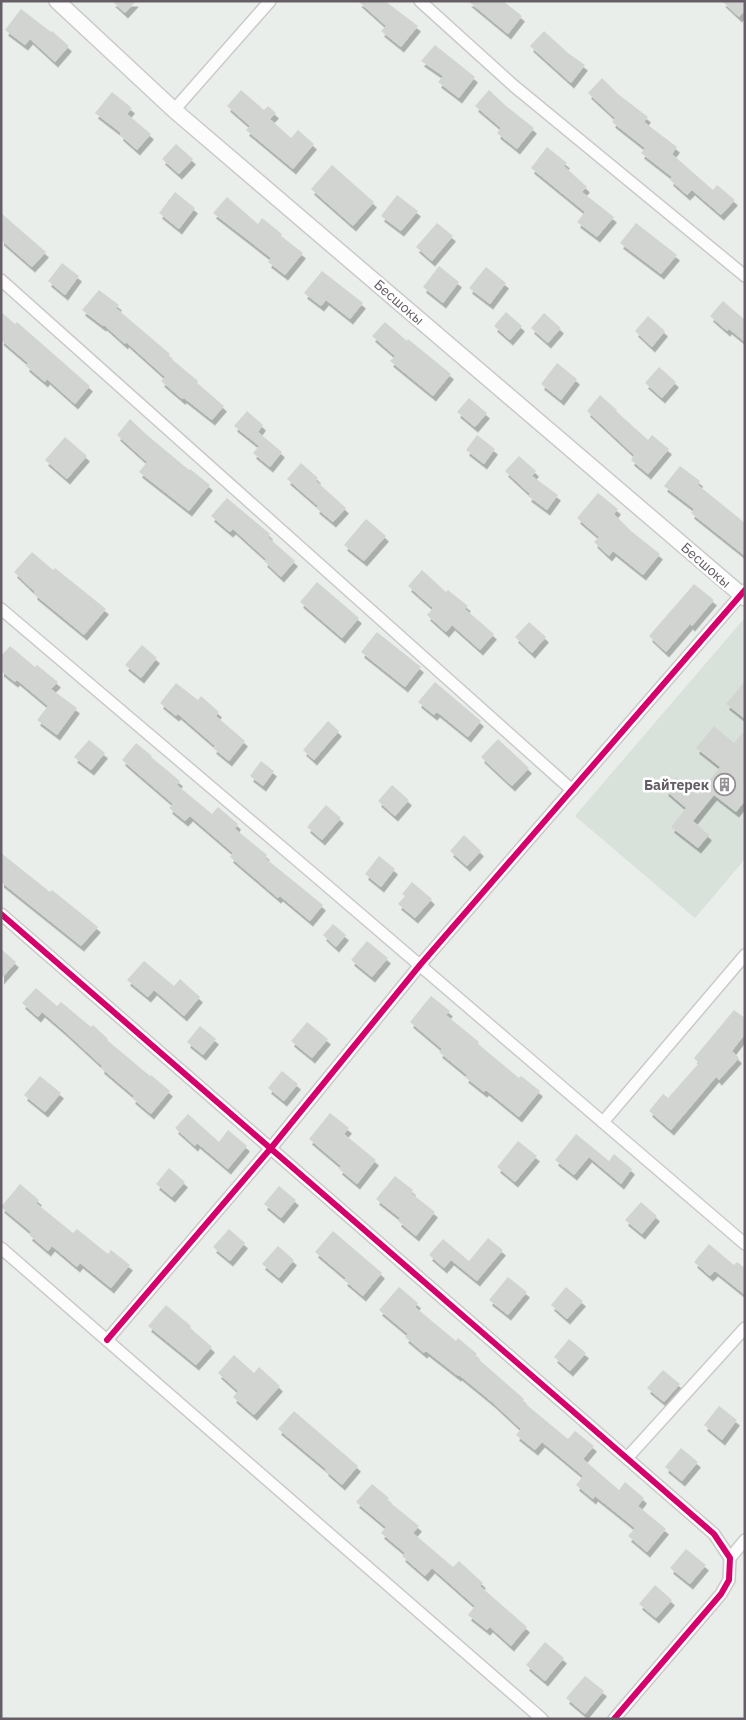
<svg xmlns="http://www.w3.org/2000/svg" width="746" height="1720" font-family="'IBM Plex Sans',sans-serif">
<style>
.education{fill:#d9e1db}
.building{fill:#d2d4d2;filter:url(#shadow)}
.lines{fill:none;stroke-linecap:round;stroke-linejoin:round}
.minor-casing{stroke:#cbcaca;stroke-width:14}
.tertiary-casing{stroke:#cbcaca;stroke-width:18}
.minor{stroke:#fcfcfc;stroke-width:11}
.tertiary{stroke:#fcfcfc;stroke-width:15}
.cycleway-casing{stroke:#fff;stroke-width:9}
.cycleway{stroke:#d6006c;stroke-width:6}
.labels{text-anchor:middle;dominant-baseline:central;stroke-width:5;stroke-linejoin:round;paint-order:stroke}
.street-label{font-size:14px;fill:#665e66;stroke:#fff}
.poi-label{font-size:14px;font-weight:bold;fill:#665e66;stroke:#fff;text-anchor:end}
</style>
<defs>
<filter id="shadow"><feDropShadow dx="3" dy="5.5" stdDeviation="0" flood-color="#0004"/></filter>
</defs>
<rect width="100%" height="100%" fill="#e9eeea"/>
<polygon class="education" points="743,620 745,621 745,859 695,918 575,816"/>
<g class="building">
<polygon points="112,1 136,1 125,13"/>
<polygon points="358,1 385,1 418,26 401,47 381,31 386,26"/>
<polygon points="468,1 503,1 522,16 508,34"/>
<polygon points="722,1 745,1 745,10 739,17"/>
<polygon points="21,9 51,32 52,31 69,46 55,62 30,39 25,45 5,30"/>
<polygon points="544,31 568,53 585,65 571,83 530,46"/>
<polygon points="435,45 475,77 459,98 438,82 443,76 421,61"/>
<polygon points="602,78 618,94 648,117 644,122 677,147 672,154 713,190 717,185 735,200 721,215 692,190 687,195 670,180 672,177 641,153 645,148 612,122 615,118 588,93"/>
<polygon points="241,90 264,110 268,106 276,113 270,119 291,138 298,130 314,144 293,169 246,130 250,126 227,106"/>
<polygon points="489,90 506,106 534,128 517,149 497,133 501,128 475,106"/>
<polygon points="112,92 132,108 127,114 151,134 137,150 120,135 121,133 95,113"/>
<polygon points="176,144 193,159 179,174 162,159"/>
<polygon points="547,147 567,163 564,166 587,187 582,192 614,217 597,237 577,222 585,212 531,168"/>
<polygon points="332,165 374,202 353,226 311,189"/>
<polygon points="175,192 195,208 179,229 159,213"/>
<polygon points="397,195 418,211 401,231 381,216"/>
<polygon points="227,197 258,224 262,218 282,234 281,236 303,253 285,275 268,262 271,258 213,213"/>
<polygon points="1,213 46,252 32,267 1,240"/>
<polygon points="437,223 453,236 432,261 416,247"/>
<polygon points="636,223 677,255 661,274 620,243"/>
<polygon points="62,263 79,276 65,295 48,281"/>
<polygon points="439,266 459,282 443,303 423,287"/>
<polygon points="486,267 506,283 490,304 469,288"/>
<polygon points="322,271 363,303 350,319 326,300 321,306 304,293"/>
<polygon points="99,290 119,305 116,308 170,354 168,356 198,381 197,383 224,406 212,420 184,398 182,399 161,381 165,377 126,342 125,344 104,325 103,326 82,310"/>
<polygon points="723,301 745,320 745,342 729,329 727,331 710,316"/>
<polygon points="1,312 15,324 17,322 90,386 75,404 47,379 45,382 26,366 28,363 1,340"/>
<polygon points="506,312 522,326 510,340 494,326"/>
<polygon points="544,313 561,328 548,343 531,328"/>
<polygon points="648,316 665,331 652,347 635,331"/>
<polygon points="385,322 407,341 408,339 451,374 433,396 390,361 395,356 372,336"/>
<polygon points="557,363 577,379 561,400 541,384"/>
<polygon points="659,367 676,382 662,398 645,383"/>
<polygon points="600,395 617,410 616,411 648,440 652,435 669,449 648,474 631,460 634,455 587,411"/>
<polygon points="469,398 487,413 475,427 457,412"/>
<polygon points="247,411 263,425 258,432 282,452 270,467 253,453 259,446 234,426"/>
<polygon points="130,419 147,435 189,470 190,469 210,485 189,511 139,472 147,462 117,435"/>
<polygon points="477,435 495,449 484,464 466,450"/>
<polygon points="65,437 87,456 67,479 45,460"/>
<polygon points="519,456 536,471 532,476 558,495 547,510 528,496 530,494 505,471"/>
<polygon points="301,463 318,478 316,481 346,508 333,522 316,508 318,506 287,479"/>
<polygon points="680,466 700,481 698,485 745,523 745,556 691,513 694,509 664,486"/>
<polygon points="598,493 618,509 614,514 631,531 660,554 643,575 613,551 609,556 594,542 599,537 577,518"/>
<polygon points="227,498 270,534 268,537 295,561 281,577 264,561 266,559 233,529 230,532 211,516"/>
<polygon points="366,519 386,536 364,561 344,545"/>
<polygon points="32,552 53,570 55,568 106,609 84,635 34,594 35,592 14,572"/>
<polygon points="422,570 446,592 448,590 468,606 465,609 494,634 480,650 452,625 446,632 427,615 433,608 408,586"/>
<polygon points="317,582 359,618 342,638 300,602"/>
<polygon points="694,584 714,600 692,626 690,624 666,652 649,636"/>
<polygon points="529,622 546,637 532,653 515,637"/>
<polygon points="377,632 421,667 405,687 361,652"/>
<polygon points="142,645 157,658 141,678 125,665"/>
<polygon points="10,646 35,667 37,665 58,682 51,689 77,708 57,735 37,720 48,706 17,680 15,682 1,671 1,656"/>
<polygon points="745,681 745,719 726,704"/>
<polygon points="435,682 481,721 468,737 437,712 434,715 418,702"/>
<polygon points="176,683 198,700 201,696 219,712 216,716 245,741 229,761 213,748 215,746 178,714 176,716 160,703"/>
<polygon points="328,721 339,731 314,760 303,750"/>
<polygon points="714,726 734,743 745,730 745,801 736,812 714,795 693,821 709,835 698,848 671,827 686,808 665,790 676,777 698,795 720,767 696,748"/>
<polygon points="498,739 529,768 512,786 481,757"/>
<polygon points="89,740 105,753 91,770 74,757"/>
<polygon points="136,743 152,756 151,757 180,781 177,785 212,814 218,807 238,824 235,829 267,855 265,858 323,905 310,921 280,896 278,898 230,857 233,853 190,816 185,821 169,808 173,804 122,760"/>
<polygon points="261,761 274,771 263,786 250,776"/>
<polygon points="392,785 409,800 395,816 378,801"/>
<polygon points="326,805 341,818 322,840 307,827"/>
<polygon points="464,835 481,851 467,866 450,851"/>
<polygon points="1,853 50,892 52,890 98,927 81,946 1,882"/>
<polygon points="379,856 395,869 381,887 365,874"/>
<polygon points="412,882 432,899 415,918 398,904 405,896 402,894"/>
<polygon points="333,924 346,935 336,947 323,935"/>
<polygon points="367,941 388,958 372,977 351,960"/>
<polygon points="1,949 16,962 1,979"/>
<polygon points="144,961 174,986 180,979 200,997 184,1016 154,990 148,997 127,980"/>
<polygon points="36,988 57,1006 61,1002 91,1027 93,1025 108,1039 107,1040 150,1076 151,1075 170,1091 151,1114 132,1098 134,1096 101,1068 102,1066 63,1030 42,1012 38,1017 22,1003"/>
<polygon points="431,996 450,1011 446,1015 479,1042 478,1044 519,1078 521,1076 540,1091 519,1117 486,1090 484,1092 465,1077 467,1075 439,1052 442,1049 410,1022"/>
<polygon points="734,1010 745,1018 745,1034 732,1051 739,1058 719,1080 716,1077 671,1130 649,1111 663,1094 668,1098 699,1063 694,1058"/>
<polygon points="307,1022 328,1039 312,1058 291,1041"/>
<polygon points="200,1026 216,1039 203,1055 187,1042"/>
<polygon points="282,1071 298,1084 284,1101 268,1088"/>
<polygon points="40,1076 61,1093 45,1112 24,1095"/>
<polygon points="330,1113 349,1128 344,1134 376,1160 357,1184 339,1169 341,1166 309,1139"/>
<polygon points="188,1114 219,1142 228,1130 247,1146 228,1169 197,1143 195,1146 175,1128"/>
<polygon points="576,1134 609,1161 614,1154 632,1169 621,1184 589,1157 574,1175 555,1160"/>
<polygon points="518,1141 537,1156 515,1182 497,1167"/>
<polygon points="169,1168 185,1182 172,1197 156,1184"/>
<polygon points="395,1176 413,1190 411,1193 435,1212 416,1236 398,1221 400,1218 376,1199"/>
<polygon points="20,1184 39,1200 36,1203 73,1233 77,1229 108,1254 111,1250 130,1265 111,1288 80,1263 77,1267 52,1246 48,1251 29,1235 31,1232 1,1207"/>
<polygon points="279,1186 296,1200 281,1218 264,1204"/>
<polygon points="641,1202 657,1216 642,1234 625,1220"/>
<polygon points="229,1229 245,1243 230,1261 213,1247"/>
<polygon points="333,1231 382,1273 363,1296 344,1280 346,1278 315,1252"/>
<polygon points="488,1238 503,1250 477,1281 451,1260 444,1268 429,1255 443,1239 469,1261"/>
<polygon points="709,1244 734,1265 737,1262 745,1268 745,1295 715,1271 710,1276 694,1262"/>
<polygon points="278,1246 294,1260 279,1278 262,1264"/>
<polygon points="508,1277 527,1292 508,1315 489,1300"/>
<polygon points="399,1287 418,1303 415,1307 456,1341 458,1338 477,1354 475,1356 524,1399 522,1401 568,1439 575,1431 594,1446 583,1459 619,1490 625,1482 644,1498 638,1506 666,1529 647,1552 628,1536 635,1528 595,1496 593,1499 576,1485 583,1476 542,1442 535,1450 516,1435 521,1429 492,1402 459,1375 458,1376 426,1351 424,1353 405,1337 408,1334 379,1310"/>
<polygon points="566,1287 583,1301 567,1319 551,1305"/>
<polygon points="166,1305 191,1326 190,1328 212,1347 196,1365 148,1326"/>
<polygon points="569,1339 586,1353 570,1371 554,1357"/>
<polygon points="234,1355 254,1373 259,1367 280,1386 254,1415 233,1397 238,1391 218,1373"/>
<polygon points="663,1370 680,1384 664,1402 647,1388"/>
<polygon points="719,1406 737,1420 722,1440 704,1425"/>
<polygon points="294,1411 358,1466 342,1485 325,1470 326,1469 278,1429"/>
<polygon points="681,1448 698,1462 682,1481 665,1467"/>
<polygon points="372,1484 389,1498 387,1500 419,1526 413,1533 453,1567 459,1561 483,1583 480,1586 527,1627 511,1646 490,1627 487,1630 468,1615 475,1606 432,1568 425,1576 402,1556 405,1553 381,1533 386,1527 356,1502"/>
<polygon points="686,1549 706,1565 690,1584 670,1568"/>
<polygon points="655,1585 672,1600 656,1618 639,1604"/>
<polygon points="545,1642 564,1658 545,1681 526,1665"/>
<polygon points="585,1676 604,1691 585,1714 566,1698"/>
</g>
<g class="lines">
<defs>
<g id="minor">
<polyline points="420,1 514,86 745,276"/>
<polyline points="174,110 270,1"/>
<polyline points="1,280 572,790"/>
<polyline points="1,609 311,872 745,1244"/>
<polyline points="1,914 714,1534 730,1558 729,1580 721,1594 614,1719"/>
<polyline points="603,1122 745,955"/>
<polyline points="1,1248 542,1719"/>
<polyline points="107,1340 271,1148 420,965 745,590"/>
<polyline points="627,1458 745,1328"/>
<polyline points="730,1558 745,1540"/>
</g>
<polyline id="tertiary" points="57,1 174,110 745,598"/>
</defs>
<use href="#minor" class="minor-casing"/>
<use href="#tertiary" class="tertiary-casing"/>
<use href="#minor" class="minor"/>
<use href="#tertiary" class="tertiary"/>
<defs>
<g id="cycleway">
<polyline points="1,914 714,1534 730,1558 729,1580 721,1594 614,1719"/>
<polyline points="107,1340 271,1148 420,965 745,590"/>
</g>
</defs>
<use href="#cycleway" class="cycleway-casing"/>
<use href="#cycleway" class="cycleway"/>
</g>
<defs>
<symbol id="building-ring" viewBox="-11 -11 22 22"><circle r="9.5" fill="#fff" stroke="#949094" stroke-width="1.5"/><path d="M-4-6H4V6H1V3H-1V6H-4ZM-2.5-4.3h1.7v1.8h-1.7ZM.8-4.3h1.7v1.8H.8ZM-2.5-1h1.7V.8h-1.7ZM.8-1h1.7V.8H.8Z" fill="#949094"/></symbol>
</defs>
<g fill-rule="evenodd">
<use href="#building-ring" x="712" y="772" width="25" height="25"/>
</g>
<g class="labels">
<g class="street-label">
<text transform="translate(399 302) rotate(41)">Бесшокы</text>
<text transform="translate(706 565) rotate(41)">Бесшокы</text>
</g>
<g class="poi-label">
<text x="709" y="785">Байтерек</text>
</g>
</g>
<rect width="746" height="1720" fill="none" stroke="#665e66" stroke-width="5"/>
</svg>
